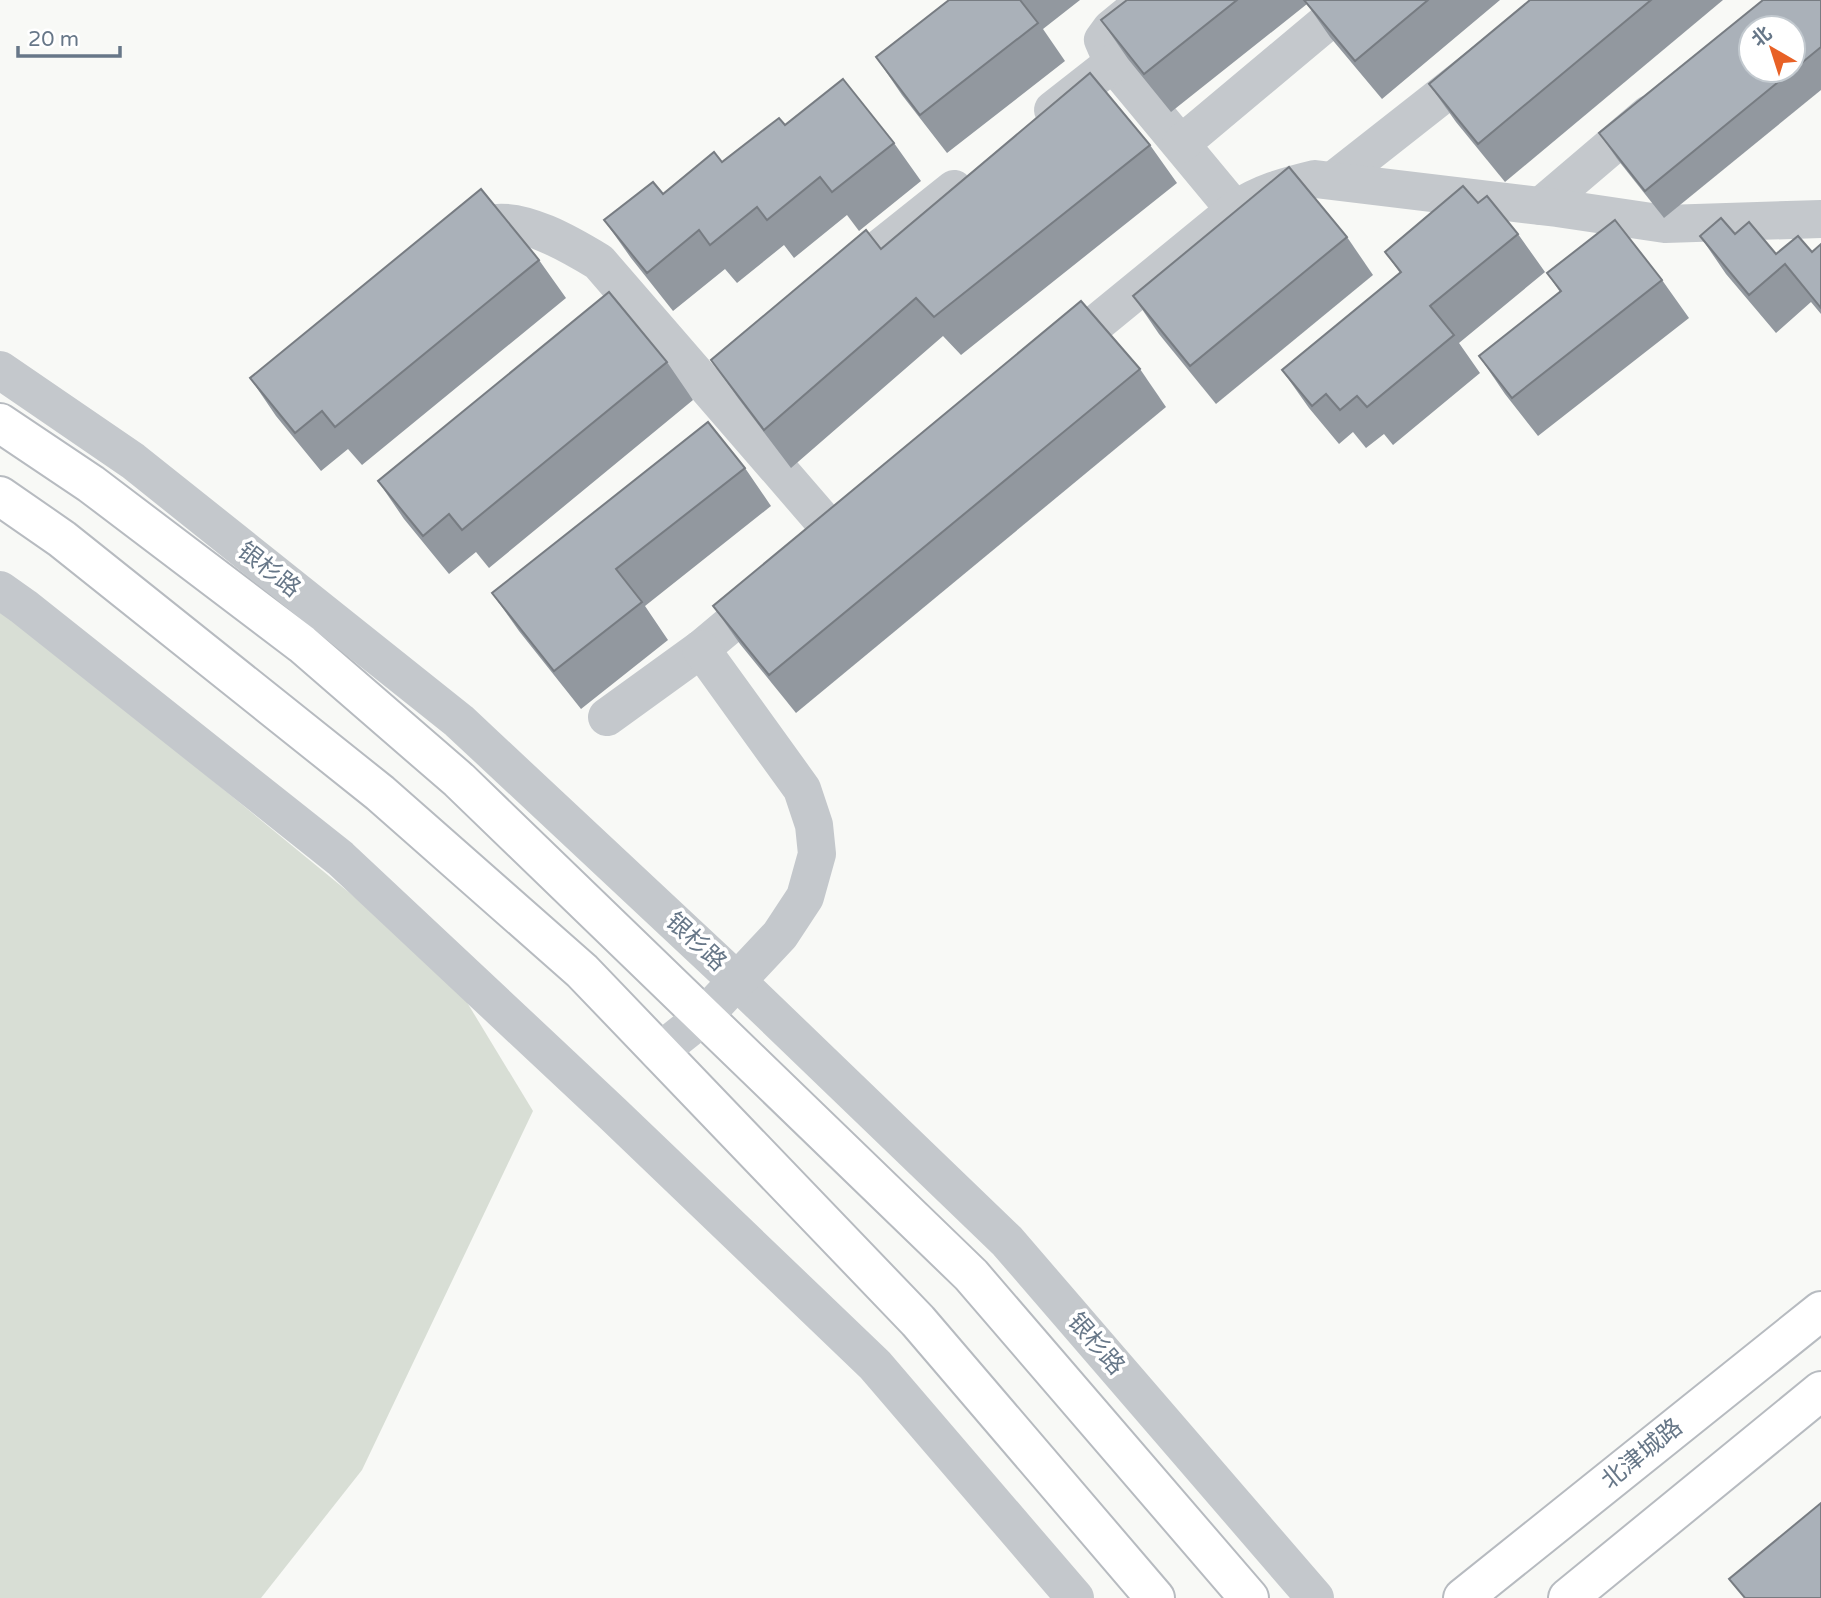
<svg xmlns="http://www.w3.org/2000/svg" width="1821" height="1598" font-family="'Varela Round','Noto Sans SC',sans-serif">
<style>
.green{fill:#d8ded5}
.lines{fill:none;stroke-linecap:round;stroke-linejoin:round}
.major-casing{stroke:#b7bbc0;stroke-width:42}
.minor{stroke:#c4c8cc;stroke-width:38}
.major{stroke:#fff;stroke-width:38}
.wall{fill:#92989f}
.building{fill:#aab1b9;stroke:#777c82;stroke-width:2;fill-rule:evenodd}
.labels{text-anchor:middle;dominant-baseline:central;stroke-width:7;stroke-linejoin:round;paint-order:stroke}
.street-label{font-size:24px;fill:#677788;stroke:#fff}
</style>
<rect width="100%" height="100%" fill="#f8f9f6"/>
<polygon class="green" points="0,606 451,976 533,1111 362,1470 261,1598 0,1598"/>
<g class="lines">
<defs>
<g id="major">
<polyline points="0,423 91,484 302,644 459,780 971,1275 1249,1598"/>
<polyline points="0,496 62,539 380,793 582,971 918,1321 1155,1598"/>
<polyline points="1463,1598 1821,1311"/>
<polyline points="1568,1598 1821,1391"/>
</g>
</defs>
<use href="#major" class="major-casing"/>
<g class="minor">
<polyline points="1146,0 1111,29 1103,40 1113,63 1235,210"/>
<polyline points="1053,110 1113,63"/>
<polyline points="1181,144 1353,0"/>
<polyline points="1334,180 1563,0"/>
<polyline points="1541,206 1649,114"/>
<path d="M460 240C469 235 479 226 489 224 522 216 571 245 599 262L837 537"/>
<polyline points="840,280 954,189"/>
<path d="M1059 354 1235 210C1260 193 1286 186 1315 179L1557 208 1665 224 1821 219"/>
<polyline points="0,370 133,461 459,721 737,981 1007,1241 1315,1598"/>
<polyline points="0,590 24,607 340,858 612,1113 875,1365 1075,1598"/>
<polyline points="607,717 701,649 769,592"/>
<polyline points="659,1052 703,1017 780,935 805,897 817,854 814,825 802,789 701,649"/>
</g>
<use href="#major" class="major"/>
</g>
<g class="wall">
<polygon points="949,0 1080,0 1043,29 1065,61 947,153 902,95 876,57"/>
<polygon points="1127,0 1500,0 1382,99 1330,37 1307,4 1171,112 1128,59 1101,20"/>
<polygon points="1530,0 1723,0 1505,182 1456,122 1429,84"/>
<polygon points="1821,0 1821,90 1664,218 1618,160 1599,133"/>
<polygon points="785,125 894,143 921,181 859,231 847,215 794,258 784,245 737,283 725,269 673,311 631,258 604,220 663,194 722,162"/>
<polygon points="1150,145 1177,183 961,355 943,336 791,468 738,398 711,360 881,249"/>
<polygon points="1478,203 1518,234 1545,272 1459,343 1480,373 1393,445 1384,434 1366,448 1353,432 1339,444 1309,408 1282,370 1400,273 1385,252"/>
<polygon points="1735,234 1776,254 1812,252 1821,244 1821,314 1811,302 1776,333 1726,274 1700,236"/>
<polygon points="1347,237 1373,275 1216,404 1159,334 1133,296"/>
<polygon points="539,260 566,298 362,465 348,449 321,471 276,416 250,378"/>
<polygon points="1547,273 1662,280 1689,318 1538,436 1505,394 1479,356 1560,292"/>
<polygon points="667,362 693,400 489,568 476,552 449,574 404,519 378,481"/>
<polygon points="1140,369 1166,407 796,713 740,644 713,606"/>
<polygon points="745,468 771,506 645,606 668,640 581,709 519,631 492,593"/>
</g>
<g class="building">
<polygon points="949,0 1020,0 1038,23 920,115 876,57"/>
<polygon points="1127,0 1237,0 1144,74 1101,20"/>
<polygon points="1304,0 1428,0 1355,61"/>
<polygon points="1530,0 1651,0 1478,144 1429,84"/>
<path d="M1763 0H1821V47L1645 191 1599 133ZM1751 28H1793V70H1751Z"/>
<polygon points="1090,73 1150,145 934,317 916,298 764,430 711,360 866,230 881,249"/>
<polygon points="843,79 894,143 832,192 820,177 767,220 757,207 710,245 699,230 647,273 604,220 653,182 663,194 714,152 722,162 779,118 785,125"/>
<polygon points="1289,167 1347,237 1190,366 1133,296"/>
<polygon points="1463,186 1478,203 1487,196 1518,234 1430,306 1454,335 1367,407 1357,396 1340,410 1326,394 1312,406 1282,370 1401,272 1385,252"/>
<polygon points="481,189 539,260 335,427 322,411 295,433 250,378"/>
<polygon points="1721,218 1735,234 1749,222 1776,254 1798,236 1812,252 1821,244 1821,308 1785,264 1749,295 1700,236"/>
<polygon points="1615,220 1662,280 1512,398 1479,356 1561,291 1547,273"/>
<polygon points="609,292 667,362 462,530 449,514 423,536 378,481"/>
<polygon points="1081,301 1140,369 769,675 713,606"/>
<polygon points="708,422 745,468 616,569 642,602 554,671 492,593"/>
<polygon points="1821,1503 1821,1598 1745,1598 1729,1579"/>
</g>
<g class="labels">
<g class="street-label">
<text transform="translate(269 570) rotate(38)">银杉路</text>
<text transform="translate(696 942) rotate(43)">银杉路</text>
<text transform="translate(1096 1344) rotate(49)">银杉路</text>
<text transform="translate(1642 1454) rotate(-39)">北津城路</text>
</g>
</g>
<g transform="translate(1772 49) rotate(321)"><circle r="33" fill="#ffffff" stroke="#c2c9cf" stroke-width="2"/>
<path d="M0-5L12 26L0 18L-12 26Z" fill="#e86126"/>
<text y="-10" font-size="19" font-weight="bold" text-anchor="middle" fill="#677788">北</text>
</g>
<path d="M18 46v10h102v-10" fill="none" stroke="#677788" stroke-width="3.5"/>
<text x="28" y="46" font-size="21" fill="#677788" stroke="#ffffff" stroke-width="5" paint-order="stroke">20 m</text>
</svg>
